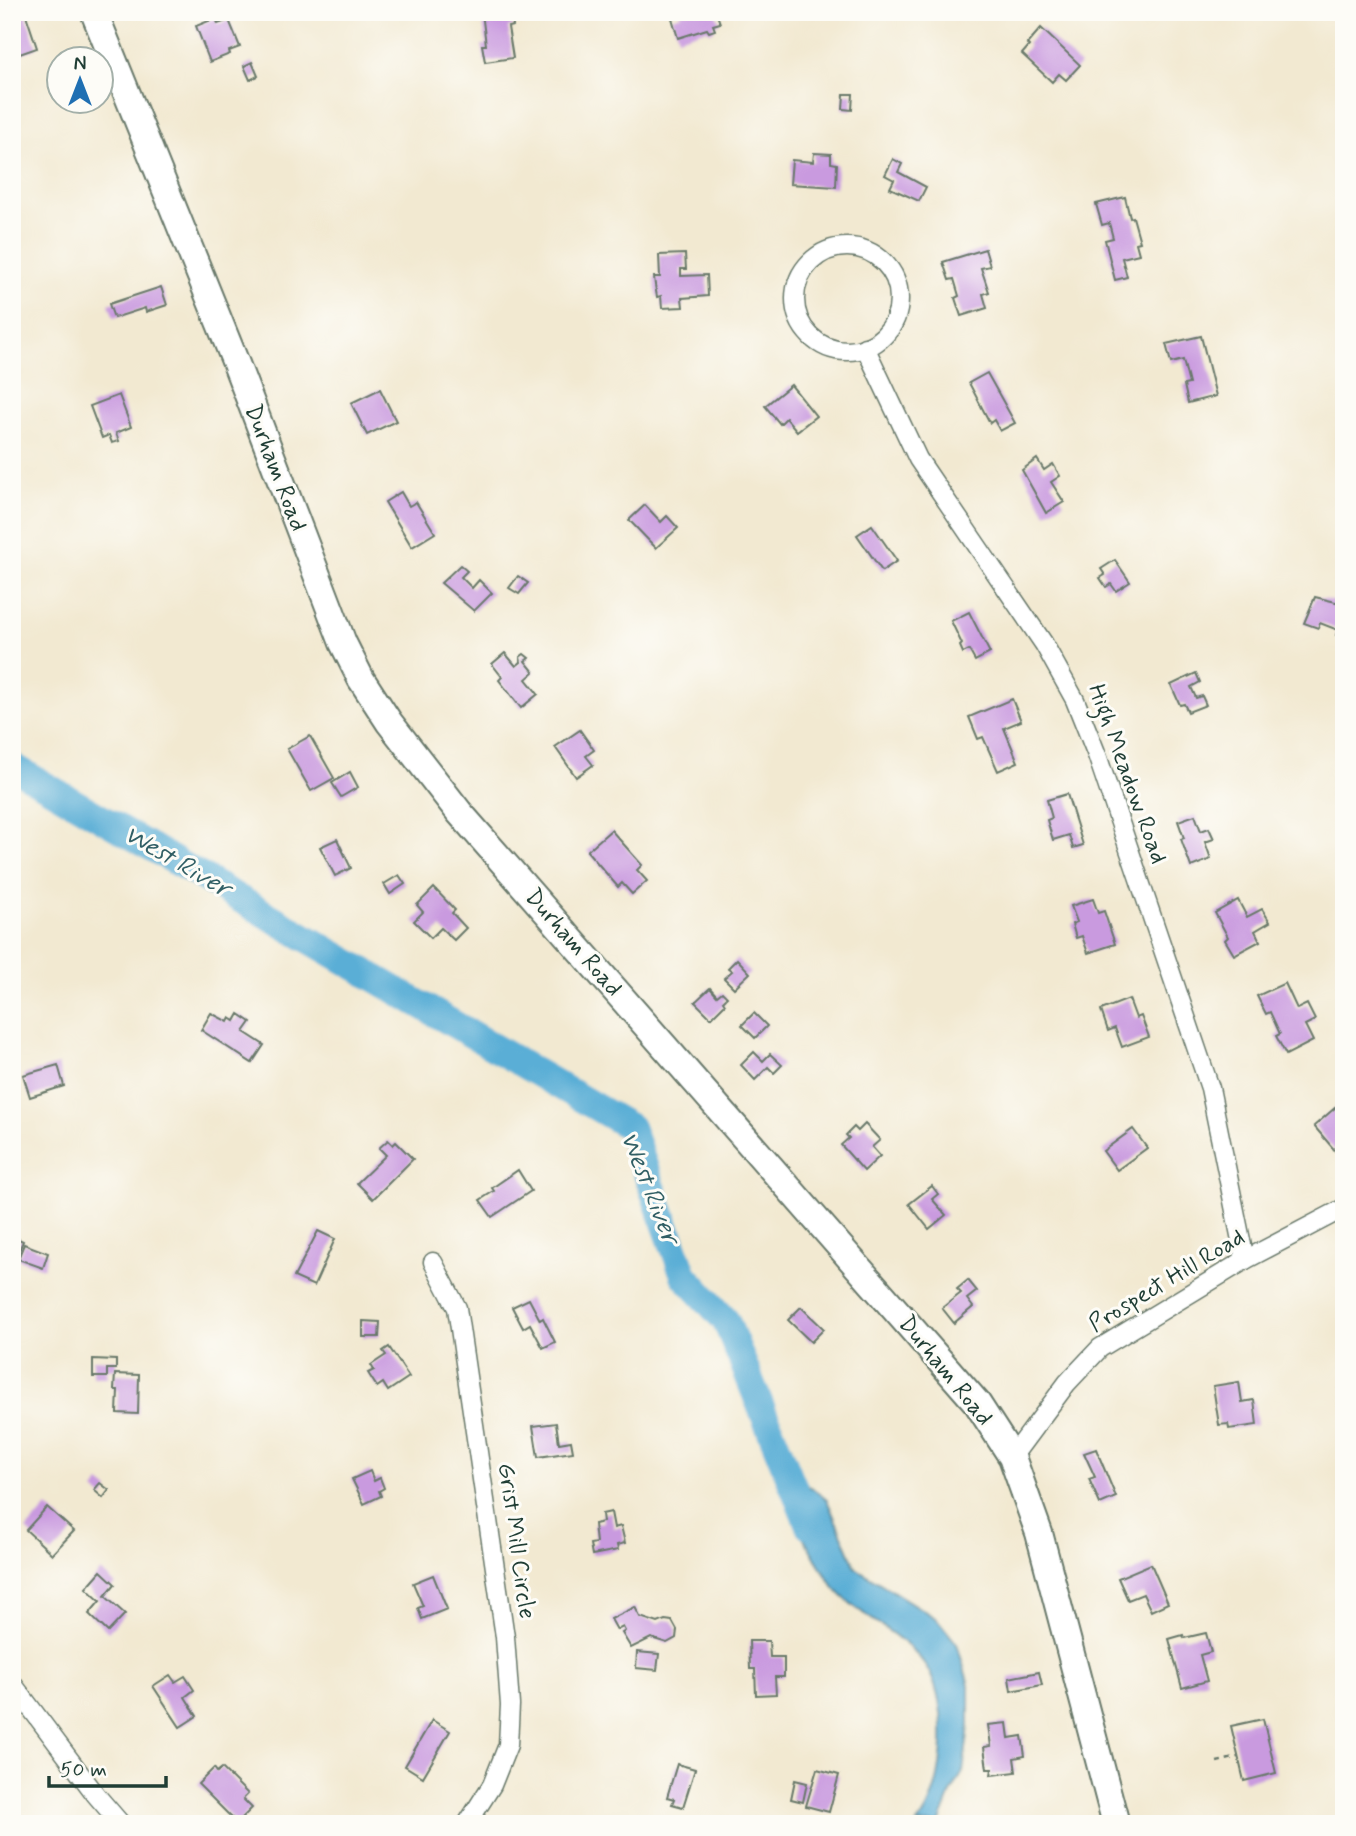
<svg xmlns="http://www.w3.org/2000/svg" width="1356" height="1836" font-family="Mynerve,sans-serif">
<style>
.water{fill:#5aaed6;stroke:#3c7685;stroke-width:2}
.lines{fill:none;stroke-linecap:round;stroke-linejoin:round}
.river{stroke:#5aaed6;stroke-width:28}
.building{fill:#c99adf}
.minor-casing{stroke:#69796b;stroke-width:21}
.secondary-casing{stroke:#69796b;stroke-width:30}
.path{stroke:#69796b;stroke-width:2.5;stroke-dasharray:5 5;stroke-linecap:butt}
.minor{stroke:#fff;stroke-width:18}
.secondary{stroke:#fff;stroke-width:26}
.labels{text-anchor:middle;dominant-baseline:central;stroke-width:6;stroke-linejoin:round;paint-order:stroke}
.street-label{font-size:24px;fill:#1f3d34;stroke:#fdfcf7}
.water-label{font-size:26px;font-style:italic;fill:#315f65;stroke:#fdfcf7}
</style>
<rect width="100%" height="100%" fill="#fdfcf7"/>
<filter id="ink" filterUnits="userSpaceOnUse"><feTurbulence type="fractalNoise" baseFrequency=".0143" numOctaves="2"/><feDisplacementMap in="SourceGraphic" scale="14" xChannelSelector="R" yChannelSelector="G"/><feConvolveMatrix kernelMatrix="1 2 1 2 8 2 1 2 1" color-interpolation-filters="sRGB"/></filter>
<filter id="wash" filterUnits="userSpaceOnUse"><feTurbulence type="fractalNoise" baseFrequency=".00686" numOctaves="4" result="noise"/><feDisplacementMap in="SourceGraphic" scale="28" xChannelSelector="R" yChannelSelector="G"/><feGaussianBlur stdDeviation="1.57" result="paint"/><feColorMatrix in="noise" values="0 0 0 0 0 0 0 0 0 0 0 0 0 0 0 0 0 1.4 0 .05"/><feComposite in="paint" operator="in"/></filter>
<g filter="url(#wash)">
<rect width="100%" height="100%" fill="#f2e9d1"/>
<path class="water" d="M800 1485 811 1487 827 1500 856 1568 937 1619 957 1644 969 1685V1726L963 1772 952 1791 939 1824H917C948 1788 952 1694 920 1658 897 1632 865 1618 841 1595 829 1583 790 1519 790 1503 790 1494 793 1491 800 1485Z"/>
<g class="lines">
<polyline class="river" points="12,766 630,1127 684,1275 726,1321 809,1525"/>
</g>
<g id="blocks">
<g class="building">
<polygon points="12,12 25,12 37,48 14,56 17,67 12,68"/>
<polygon points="482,12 504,12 505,19 512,18 513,26 508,27 513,58 485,62 482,45 486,45"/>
<polygon points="680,12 716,12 720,23 713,25 715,30 709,32 707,29 678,38 672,18 681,15"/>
<polygon points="216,18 218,24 229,20 240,47 229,51 230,54 210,62 196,26"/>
<polygon points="1041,28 1080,65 1066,80 1059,74 1052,82 1022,54 1029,46 1027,44"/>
<polygon points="252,62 258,76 250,80 244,66"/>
<polygon points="844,94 853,94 852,110 843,109"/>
<polygon points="814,153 831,154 831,163 837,164 836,187 790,184 792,160 813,162"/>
<polygon points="893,159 902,164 898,172 926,187 919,201 890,188 894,180 885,175"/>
<polygon points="1125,197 1130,218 1133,217 1140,242 1136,243 1139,254 1122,258 1127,277 1115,280 1105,240 1113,238 1109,223 1102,225 1096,204"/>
<polygon points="985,249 990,266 981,268 989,292 983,294 987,308 961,316 955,298 959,296 954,279 949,280 943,262"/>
<polygon points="685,254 686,269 681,269 681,276 707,275 708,296 682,298 683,307 662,308 661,296 657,297 655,285 654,277 660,277 659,255"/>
<polygon points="161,287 167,305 146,312 145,308 114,318 109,304"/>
<polygon points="1201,336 1216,396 1188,403 1184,385 1189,384 1183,360 1171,363 1166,344"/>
<polygon points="987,373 1015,423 1000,431 994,420 990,423 969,383"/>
<polygon points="791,385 816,416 797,431 786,418 780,424 765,406"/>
<polygon points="380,389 396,421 367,435 351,403"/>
<polygon points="119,395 131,427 116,433 119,441 112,443 109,435 102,438 90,406"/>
<polygon points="1037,459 1044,470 1053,464 1060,476 1051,482 1064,502 1046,513 1022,470"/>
<polygon points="401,492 409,506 416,502 435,533 412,547 385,502"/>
<polygon points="645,505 661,522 667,516 678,528 656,548 629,520"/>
<polygon points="872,525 897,561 882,571 857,535"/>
<polygon points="1115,560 1130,582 1116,591 1111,584 1106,587 1100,578 1105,575 1101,569"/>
<polygon points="460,565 467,571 461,577 472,588 479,580 492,593 474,611 441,583"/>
<polygon points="518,576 528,583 519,594 509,588"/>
<polygon points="1315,597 1340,603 1339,606 1344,608 1344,638 1336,635 1338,630 1320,623 1318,628 1304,623"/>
<polygon points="969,612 990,653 975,661 969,650 963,653 960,646 962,644 951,621"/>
<polygon points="505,653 516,666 521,662 520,657 524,654 529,658 525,661 534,672 526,679 538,694 521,708 499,680 502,677 492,664"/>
<polygon points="1196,673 1200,682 1191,687 1196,698 1202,696 1206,705 1188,712 1184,704 1180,705 1171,685"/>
<polygon points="1012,699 1021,721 1004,728 1018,762 998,771 983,737 978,739 969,717"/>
<polygon points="580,730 594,750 586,756 593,765 576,777 555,747"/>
<polygon points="310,736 334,778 311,791 287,749"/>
<polygon points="350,772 358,787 341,797 332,783"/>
<polygon points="1067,794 1083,845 1073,848 1069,835 1053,840 1047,820 1052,818 1047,800"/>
<polygon points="1195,815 1201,831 1209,828 1214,839 1205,842 1211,859 1191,867 1181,839 1184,838 1178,821"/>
<polygon points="611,830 642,865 637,870 647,881 632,894 622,883 618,887 587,851"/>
<polygon points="337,839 351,868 335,876 320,847"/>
<polygon points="399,875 405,884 390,894 384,884"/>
<polygon points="434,888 455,910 452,913 466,928 454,940 441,928 431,938 414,921 423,912 417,905"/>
<polygon points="1093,899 1098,913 1104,911 1115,944 1088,953 1082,936 1076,938 1072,924 1077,922 1071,906"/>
<polygon points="1238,900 1247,917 1262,909 1270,922 1255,931 1260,941 1234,955 1225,940 1228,937 1215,913"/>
<polygon points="737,959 750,973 734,988 724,978 732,971 728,968"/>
<polygon points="1285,983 1297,1009 1307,1004 1315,1020 1305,1025 1313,1041 1286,1055 1276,1036 1280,1034 1270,1012 1266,1014 1257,996"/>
<polygon points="710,988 717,996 722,992 727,997 723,1001 725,1004 711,1018 695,1002"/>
<polygon points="1129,999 1136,1018 1141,1016 1149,1037 1122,1047 1115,1028 1108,1031 1101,1010"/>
<polygon points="211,1013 228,1022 230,1018 235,1021 239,1014 251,1022 244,1032 264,1045 252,1063 201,1030"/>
<polygon points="754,1013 767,1026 755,1038 742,1025"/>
<polygon points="754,1052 763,1061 770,1054 782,1065 774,1073 768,1067 755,1080 741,1065"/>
<polygon points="58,1065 64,1086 30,1097 23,1075"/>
<polygon points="1336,1107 1340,1112 1344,1108 1344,1147 1337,1153 1314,1126"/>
<polygon points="865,1124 880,1140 872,1147 880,1156 864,1171 841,1145 849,1138 846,1135 854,1127 858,1131"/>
<polygon points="1133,1129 1147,1148 1117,1170 1103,1151"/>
<polygon points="388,1140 393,1145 396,1142 413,1159 373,1199 357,1183 386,1155 379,1148"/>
<polygon points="518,1170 531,1191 492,1217 480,1200 494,1191 492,1188"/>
<polygon points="932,1186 938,1194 932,1199 946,1215 929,1229 909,1204"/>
<polygon points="318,1231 335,1239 314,1286 294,1277"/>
<polygon points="12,1236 23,1241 12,1267"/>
<polygon points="24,1244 48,1253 43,1268 18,1259"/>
<polygon points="968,1280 977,1291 967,1299 973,1307 954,1323 942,1308 961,1293 957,1289"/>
<polygon points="529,1299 540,1320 543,1318 555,1342 543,1348 530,1324 523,1328 512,1307"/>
<polygon points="801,1307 824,1329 811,1342 788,1320"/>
<polygon points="363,1321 380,1322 379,1337 363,1337"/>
<polygon points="389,1347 409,1377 388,1391 383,1383 377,1387 368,1373 374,1370 371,1365 386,1355 383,1351"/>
<polygon points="93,1359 116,1360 116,1369 107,1369 107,1377 93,1377"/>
<polygon points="115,1374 139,1375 138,1414 117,1413 118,1390 114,1390"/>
<polygon points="1239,1382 1242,1402 1254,1400 1257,1425 1229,1429 1228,1424 1219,1425 1213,1386"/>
<polygon points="556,1423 559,1443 571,1441 573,1452 538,1457 533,1426"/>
<polygon points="1096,1449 1116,1497 1100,1504 1089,1479 1095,1477 1084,1453"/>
<polygon points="370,1471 374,1481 380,1478 384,1488 379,1491 381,1496 364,1504 352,1479"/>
<polygon points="100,1483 109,1490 103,1498 94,1490"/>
<polygon points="47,1507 74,1531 52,1554 26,1530"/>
<polygon points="611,1512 614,1528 621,1526 625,1543 617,1545 618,1550 592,1555 590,1544 596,1543 594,1524 603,1522 602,1514"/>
<polygon points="1151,1564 1168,1603 1151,1611 1143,1594 1128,1600 1118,1578"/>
<polygon points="101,1571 115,1584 105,1596 125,1614 108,1632 89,1614 100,1601 86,1588"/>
<polygon points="433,1575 447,1609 422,1619 418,1608 423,1606 413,1583"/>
<polygon points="635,1607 640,1617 658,1623 665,1620 672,1621 677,1630 676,1638 667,1643 651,1638 631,1648 622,1633 625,1631 623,1627 617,1630 611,1619"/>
<polygon points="1206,1633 1211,1652 1200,1655 1207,1681 1182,1688 1169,1639 1183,1635 1184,1638"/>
<polygon points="749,1641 769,1641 770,1657 784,1657 784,1677 775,1677 776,1694 756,1695 755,1669 750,1669"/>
<polygon points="637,1652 659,1654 657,1670 636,1668"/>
<polygon points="1039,1672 1042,1685 1011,1691 1009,1678"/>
<polygon points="170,1675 175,1682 185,1676 194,1690 185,1697 197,1716 180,1727 153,1686"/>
<polygon points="1263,1719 1276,1773 1244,1781 1231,1726"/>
<polygon points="432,1720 450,1731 423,1777 405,1766"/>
<polygon points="1007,1723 1009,1738 1022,1736 1025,1756 1014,1758 1016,1772 991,1775 992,1769 987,1769 984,1747 991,1746 988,1725"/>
<polygon points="677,1764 695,1769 683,1807 672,1804 674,1799 667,1797"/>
<polygon points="214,1768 217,1772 222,1768 248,1794 243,1799 252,1808 237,1823 198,1784"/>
<polygon points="817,1769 839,1775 829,1812 806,1806"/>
<polygon points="795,1780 807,1783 803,1802 791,1799"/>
</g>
</g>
</g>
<g filter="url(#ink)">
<use href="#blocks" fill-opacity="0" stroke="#69796b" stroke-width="2"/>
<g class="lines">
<defs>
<g id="minor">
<circle cx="847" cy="299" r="52"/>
<polyline points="865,347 918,459 1044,644 1075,700 1097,755 1210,1088 1245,1260"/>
<polyline points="433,1262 457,1308 505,1637 510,1705 508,1745 492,1785 467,1824"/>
<polyline points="1012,1457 1067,1383 1100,1348 1245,1260 1344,1208"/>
<polyline points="12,1683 96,1795 121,1824"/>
</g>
<polyline id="secondary" points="94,12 235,361 343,643 361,679 389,722 459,812 977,1403 1012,1457 1039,1533 1116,1824"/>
</defs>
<use href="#minor" class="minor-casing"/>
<use href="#secondary" class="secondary-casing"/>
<polyline class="path" points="1217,1762 1238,1757"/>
<use href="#minor" class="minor"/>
<use href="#secondary" class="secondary"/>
</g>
</g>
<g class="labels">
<g class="street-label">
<text transform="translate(275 468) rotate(69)">Durham Road</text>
<text transform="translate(1127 774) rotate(70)">High Meadow Road</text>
<text transform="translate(573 943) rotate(49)">Durham Road</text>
<text transform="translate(1167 1281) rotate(-31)">Prospect Hill Road</text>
<text transform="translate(945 1371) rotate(51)">Durham Road</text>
<text transform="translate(516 1541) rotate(82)">Grist Mill Circle</text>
</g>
<g class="water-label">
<text transform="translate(177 862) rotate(30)">West River</text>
<text transform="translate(649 1188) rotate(68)">West River</text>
</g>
</g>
<rect width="1356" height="1836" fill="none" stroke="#fdfcf7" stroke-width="42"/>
<g transform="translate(80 80)"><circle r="33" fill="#fdfcf7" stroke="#a4b0a9" stroke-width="2"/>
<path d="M0-5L12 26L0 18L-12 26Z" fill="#1f6fb2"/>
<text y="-10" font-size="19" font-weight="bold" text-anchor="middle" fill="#1f3d34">N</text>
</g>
<path d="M49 1776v10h117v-10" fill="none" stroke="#1f3d34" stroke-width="3.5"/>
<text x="60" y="1776" font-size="21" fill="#1f3d34" stroke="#fdfcf7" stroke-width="5" paint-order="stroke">50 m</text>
</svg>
